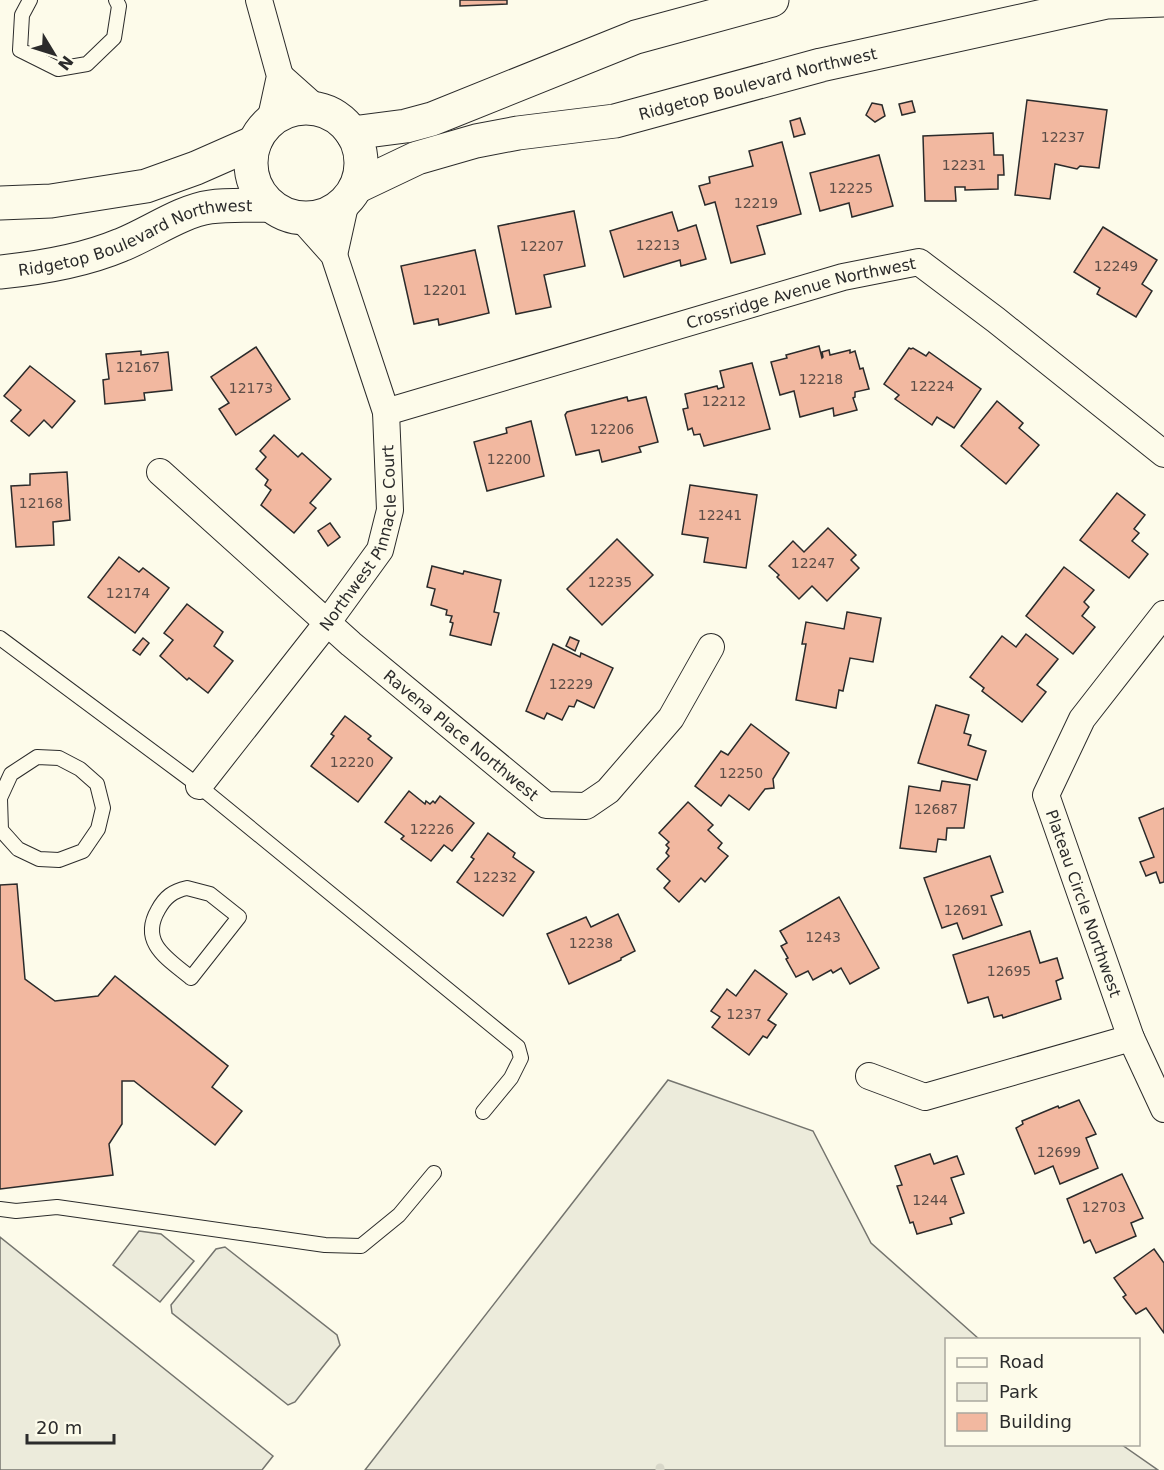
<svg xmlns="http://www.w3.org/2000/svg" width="1164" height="1470" font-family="'DejaVu Sans',sans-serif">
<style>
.green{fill:#ecebdb;stroke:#74746e;stroke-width:1.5}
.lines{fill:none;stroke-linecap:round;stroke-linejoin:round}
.stream{stroke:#d8d7c9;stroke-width:9}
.building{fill:#f2b8a0;stroke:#2b2b2b;stroke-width:1.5}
.lane-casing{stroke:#2b2b2b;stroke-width:16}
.street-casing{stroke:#2b2b2b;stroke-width:28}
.secondary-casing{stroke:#2b2b2b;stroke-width:35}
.lane{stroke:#fdfbea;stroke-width:14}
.street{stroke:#fdfbea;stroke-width:26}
.secondary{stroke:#fdfbea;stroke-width:33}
.labels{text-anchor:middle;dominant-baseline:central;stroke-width:4.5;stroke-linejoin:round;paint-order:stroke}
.number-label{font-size:14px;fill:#5d4e48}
.street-label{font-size:16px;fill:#2b2b2b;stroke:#fdfbea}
</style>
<rect width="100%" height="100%" fill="#fdfbea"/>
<g class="green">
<polygon points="668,1080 813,1131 871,1243 979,1339 946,1340 946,1444 1122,1445 1158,1470 365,1470"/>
<polygon points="139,1231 161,1234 194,1261 160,1302 113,1265"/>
<polygon points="0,1237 273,1456 262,1470 0,1470"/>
<polygon points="225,1247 337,1335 340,1345 295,1402 288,1405 172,1313 171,1305 216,1249"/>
</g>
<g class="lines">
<polyline class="stream" points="660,1468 660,1470"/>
</g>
<g class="building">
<polygon points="460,0 507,0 507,4 460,6"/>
<polygon points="1027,100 1107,110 1099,168 1080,166 1077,169 1055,164 1050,199 1015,195"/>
<polygon points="912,101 915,112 902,115 899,104"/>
<polygon points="872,103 882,105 885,116 875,122 866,115"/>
<polygon points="800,118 805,134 794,137 790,121"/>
<polygon points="993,133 994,155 1003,155 1004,175 998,175 998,189 965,190 965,187 955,187 956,201 925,201 923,136"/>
<polygon points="782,142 801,214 757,226 765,254 731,263 715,202 705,205 699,186 710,183 709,177 753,166 749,151"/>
<polygon points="879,155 893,206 852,217 849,203 820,211 810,173"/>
<polygon points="574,211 585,266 544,275 551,307 516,314 498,226"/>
<polygon points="672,212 678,231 696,225 706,259 681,266 680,260 624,277 610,231"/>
<polygon points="1103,227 1157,260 1142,284 1152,291 1136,317 1097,294 1100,288 1074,272"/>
<polygon points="475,250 489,313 439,325 438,319 414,324 401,266"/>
<polygon points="819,346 822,358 823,357 822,352 829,350 830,355 850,350 850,353 855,351 860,369 863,368 869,389 855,392 855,397 853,398 857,410 834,416 833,408 800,417 794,391 780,395 771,362 787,358 786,355"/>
<polygon points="256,347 290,399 236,435 219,409 229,403 211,377"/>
<polygon points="909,348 911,349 913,348 926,356 929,352 981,389 954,428 937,417 932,425 895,399 899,395 884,384"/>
<polygon points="141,351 141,355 168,352 172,390 144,393 145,400 105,404 103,380 109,379 106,354"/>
<polygon points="752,363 770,429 704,446 700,434 694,435 692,428 688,430 683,409 688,408 685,394 717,386 718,389 724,387 720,371"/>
<polygon points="30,366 75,401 52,428 44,420 29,436 11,421 21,410 4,396"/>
<polygon points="627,397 628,401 646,397 658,442 639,447 641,452 602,462 599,450 576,455 565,415 567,412"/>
<polygon points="997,401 1023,423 1019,428 1039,445 1006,484 961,446"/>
<polygon points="531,421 544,476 487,491 474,442 507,433 506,428"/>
<polygon points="274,435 298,457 302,453 331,479 310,503 316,508 294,533 261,505 271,490 265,485 268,480 256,469 266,457 260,451"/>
<polygon points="67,472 70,520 53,522 54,545 16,547 11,486 30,485 30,474"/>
<polygon points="690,485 757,495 746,568 704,562 708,538 682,534"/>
<polygon points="1117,493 1145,515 1134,529 1139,533 1132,541 1148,554 1129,578 1080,540"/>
<polygon points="330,523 340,537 328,546 318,531"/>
<polygon points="828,528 856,555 851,560 859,568 827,601 812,586 799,599 777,577 779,575 769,566 793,541 804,552"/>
<polygon points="617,539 653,575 602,625 567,589"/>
<polygon points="119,557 139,572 143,568 169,588 135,633 88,597"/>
<polygon points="432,566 463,574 464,571 501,580 494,612 499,613 491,645 450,635 453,623 450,622 452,616 446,615 447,610 431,605 435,589 427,587"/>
<polygon points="1064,567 1094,590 1084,602 1089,607 1082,616 1095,627 1073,654 1026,616"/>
<polygon points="187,604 223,632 214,646 233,661 208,693 189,678 187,680 160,656 173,640 164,633"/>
<polygon points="847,612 881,618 873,662 850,658 843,691 839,690 836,708 796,700 806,644 802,644 806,622 844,629"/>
<polygon points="1026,634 1058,659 1037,685 1046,692 1022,722 982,691 984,688 970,677 1002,636 1016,647"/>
<polygon points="570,637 579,641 575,651 566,646"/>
<polygon points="143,638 149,643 140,655 133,650"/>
<polygon points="553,644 580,657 581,653 613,668 594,708 577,700 574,707 569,706 562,720 547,713 544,719 526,711"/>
<polygon points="936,705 969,715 964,733 971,735 968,745 986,751 977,780 918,763"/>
<polygon points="345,716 371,736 368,739 392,758 358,802 311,766 334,736 331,734"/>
<polygon points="751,724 789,753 773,779 774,788 765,789 749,810 729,795 721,806 695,786 721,751 728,755"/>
<polygon points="942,781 970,785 964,828 947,828 946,840 938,839 936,852 900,848 909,786 940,791"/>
<polygon points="409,791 425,804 426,801 430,804 433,801 435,803 440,796 474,823 452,851 444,845 431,861 401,839 404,836 385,822"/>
<polygon points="688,802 713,825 708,830 722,843 718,848 728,856 705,882 701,878 679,902 664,888 670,881 657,869 669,856 666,853 669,848 666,845 669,842 659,833"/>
<polygon points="1164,808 1164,882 1160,883 1156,872 1146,876 1140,862 1154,857 1139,818"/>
<polygon points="488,833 515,853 513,857 534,872 503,916 457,882 474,859 471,857"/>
<polygon points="990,856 1003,892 991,896 1002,925 963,939 957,923 942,928 924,878"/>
<polygon points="17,884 25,979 55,1001 98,996 115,976 228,1066 212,1087 242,1111 215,1145 134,1081 122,1081 122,1124 109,1144 113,1175 0,1189 0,885"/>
<polygon points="839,897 879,968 850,984 841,968 833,973 831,970 813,980 808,971 796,977 786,959 788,958 781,946 787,943 780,931"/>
<polygon points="618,914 635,951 621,958 621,960 569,984 547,934 586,917 591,927"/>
<polygon points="1030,931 1040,963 1057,958 1063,978 1056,981 1061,999 1003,1018 1002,1015 994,1017 988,997 968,1003 953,955"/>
<polygon points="755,970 787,994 768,1020 776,1025 767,1038 763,1036 749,1055 712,1027 720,1017 711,1011 727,989 736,996"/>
<polygon points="1079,1100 1096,1134 1086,1138 1098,1168 1060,1184 1053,1166 1035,1174 1016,1128 1023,1124 1022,1121 1058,1106 1059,1108"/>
<polygon points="930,1154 934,1164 957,1156 964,1174 951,1178 964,1213 950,1218 952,1224 917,1234 913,1222 910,1223 897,1186 902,1185 895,1166"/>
<polygon points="1122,1174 1143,1218 1131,1223 1136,1236 1096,1253 1090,1240 1084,1243 1067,1199"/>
<polygon points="1154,1249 1164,1263 1164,1333 1146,1308 1136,1314 1123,1297 1126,1295 1114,1278"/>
</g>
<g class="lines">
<defs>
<g id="lane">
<polyline points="30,0 22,15 20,50 58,69 87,64 114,38 119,6 116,0"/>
<polyline points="0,638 199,786 518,1047 521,1058 511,1078 483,1112"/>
<polyline points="0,798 11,774 37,757 59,758 80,769 97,784 103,808 98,829 83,851 59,860 39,859 18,849 1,830 0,799"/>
<path d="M187 888 210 894 239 917 191 978C168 959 139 943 158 910 165 897 173 891 187 888Z"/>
<polyline points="0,1209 16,1211 57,1207 325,1245 361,1246 399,1215 434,1173"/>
</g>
<g id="street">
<polyline points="259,0 280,76 270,122"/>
<polyline points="280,76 317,109"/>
<polyline points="334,255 346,201"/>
<path id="s1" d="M386 412 843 277 919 262 996 320 1164 454"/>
<path id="s2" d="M160 472 351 644 546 805 586 806 608 791 671 718 711 647"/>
<path id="s3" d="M1164 614 1082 719 1046 795 1131 1038 1164 1109"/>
<path id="s4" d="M199 786 327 623 380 550 390 510 386 412 334 255 301 218"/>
<polyline points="869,1076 925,1097 1131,1038"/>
</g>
<g id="secondary">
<circle cx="306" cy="163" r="55"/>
<polyline points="352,133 406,126 432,119 636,37 772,0"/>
<path id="s5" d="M356 187 417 158 476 141 518 133 615 121 821 65 1107 2 1164 0"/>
<polyline points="0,203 51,201 146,186 196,168 255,142"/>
<path id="s6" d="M0 272C41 268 83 261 121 245 149 234 181 211 210 207 230 204 251 206 270 205"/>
</g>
</defs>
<use href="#lane" class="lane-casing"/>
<use href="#street" class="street-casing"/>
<use href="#secondary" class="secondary-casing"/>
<use href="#lane" class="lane"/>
<use href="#street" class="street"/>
<use href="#secondary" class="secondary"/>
</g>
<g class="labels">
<g class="number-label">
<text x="1063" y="137">12237</text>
<text x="964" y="165">12231</text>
<text x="851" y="188">12225</text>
<text x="756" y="203">12219</text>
<text x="658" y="245">12213</text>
<text x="542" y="246">12207</text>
<text x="1116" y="266">12249</text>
<text x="445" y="290">12201</text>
<text x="138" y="367">12167</text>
<text x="821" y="379">12218</text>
<text x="932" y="386">12224</text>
<text x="251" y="388">12173</text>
<text x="724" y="401">12212</text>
<text x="612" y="429">12206</text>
<text x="509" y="459">12200</text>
<text x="41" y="503">12168</text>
<text x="720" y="515">12241</text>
<text x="813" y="563">12247</text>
<text x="610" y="582">12235</text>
<text x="128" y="593">12174</text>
<text x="571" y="684">12229</text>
<text x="352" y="762">12220</text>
<text x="741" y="773">12250</text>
<text x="936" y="809">12687</text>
<text x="432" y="829">12226</text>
<text x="495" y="877">12232</text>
<text x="966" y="910">12691</text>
<text x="823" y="937">1243</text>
<text x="591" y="943">12238</text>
<text x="1009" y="971">12695</text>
<text x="744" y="1014">1237</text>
<text x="1059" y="1152">12699</text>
<text x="930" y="1200">1244</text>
<text x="1104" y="1207">12703</text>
</g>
<g class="street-label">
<text stroke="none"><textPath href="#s5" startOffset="417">Ridgetop Boulevard Northwest</textPath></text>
<text stroke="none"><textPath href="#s6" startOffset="141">Ridgetop Boulevard Northwest</textPath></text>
<text stroke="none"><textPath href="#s1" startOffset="432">Crossridge Avenue Northwest</textPath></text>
<text stroke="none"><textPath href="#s4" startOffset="302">Northwest Pinnacle Court</textPath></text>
<text stroke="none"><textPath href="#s2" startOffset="400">Ravena Place Northwest</textPath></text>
<text stroke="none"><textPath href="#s3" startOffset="332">Plateau Circle Northwest</textPath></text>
</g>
</g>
<rect x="945" y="1338" width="195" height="108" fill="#fdfbea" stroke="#a9a89e" stroke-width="1.5"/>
<rect x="957" y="1358" width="30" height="9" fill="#fdfbea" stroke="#a9a89e" stroke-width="1.5"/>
<text x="999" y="1368" font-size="18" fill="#2b2b2b">Road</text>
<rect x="957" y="1383" width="30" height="18" fill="#ecebdb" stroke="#a9a89e" stroke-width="1.5"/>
<text x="999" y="1398" font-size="18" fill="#2b2b2b">Park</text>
<rect x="957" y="1413" width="30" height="18" fill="#f2b8a0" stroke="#a9a89e" stroke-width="1.5"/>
<text x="999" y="1428" font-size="18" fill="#2b2b2b">Building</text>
<g transform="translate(54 54) rotate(128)" stroke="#fdfbea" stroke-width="4.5" paint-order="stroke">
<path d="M0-4.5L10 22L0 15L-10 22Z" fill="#2b2b2b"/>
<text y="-9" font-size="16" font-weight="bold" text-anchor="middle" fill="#2b2b2b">N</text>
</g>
<path d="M27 1434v9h87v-9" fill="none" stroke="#2b2b2b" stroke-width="3"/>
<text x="36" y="1434" font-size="18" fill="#2b2b2b" stroke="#fdfbea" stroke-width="4.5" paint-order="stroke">20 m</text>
</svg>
